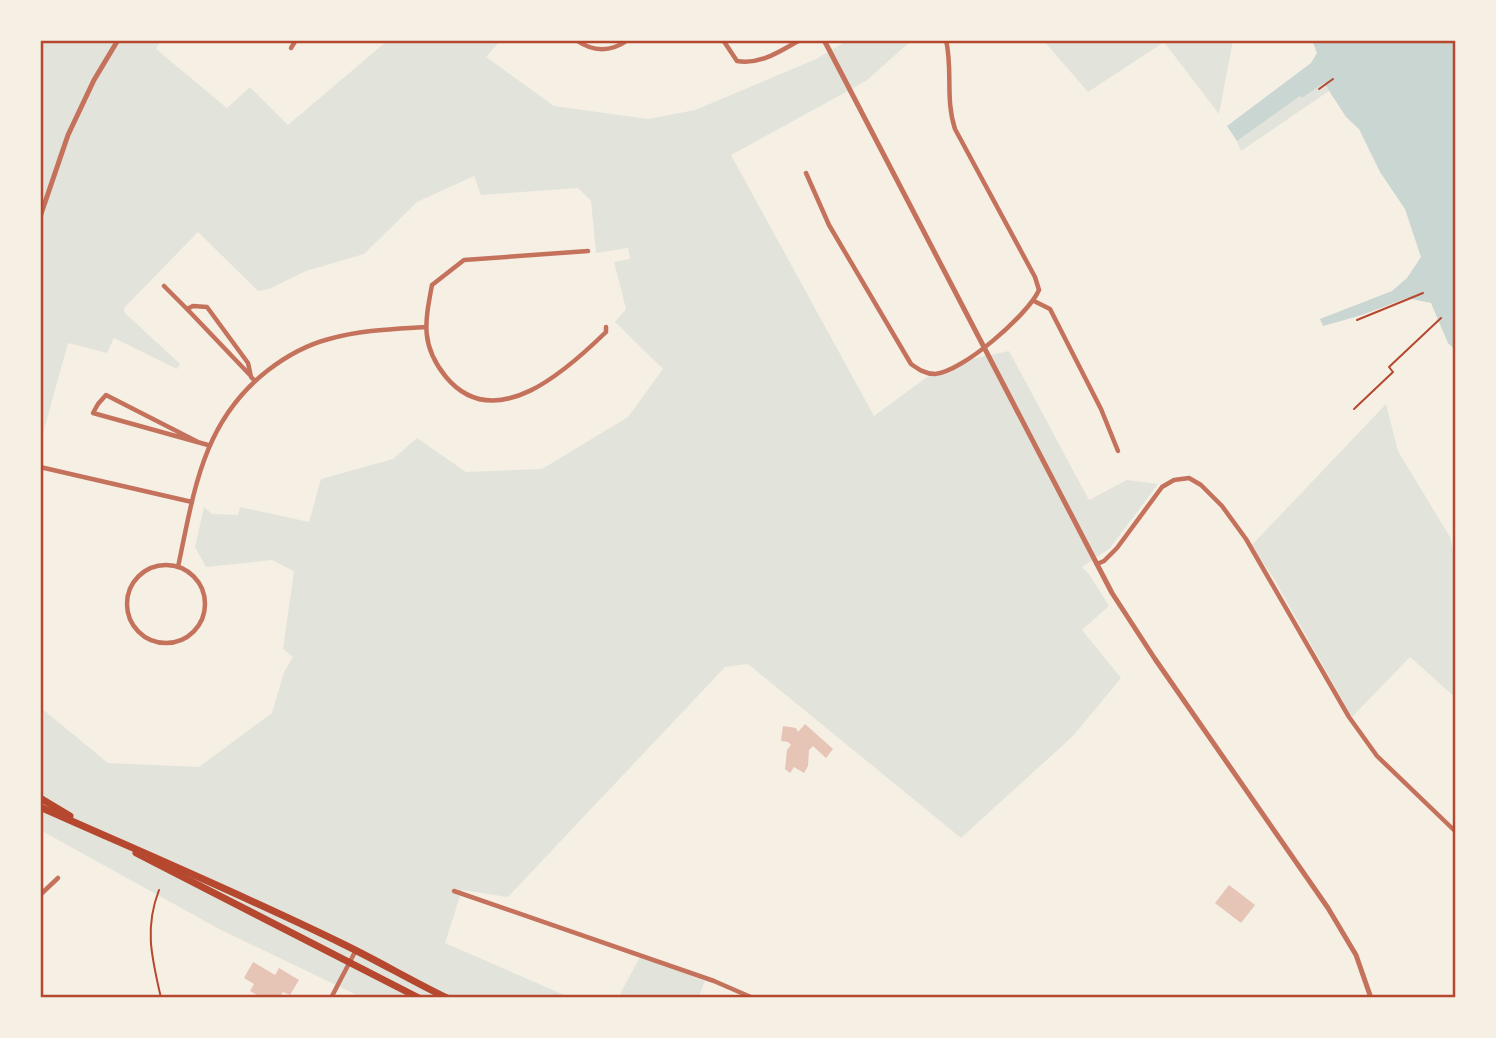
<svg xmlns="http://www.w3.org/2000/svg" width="1496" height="1038" font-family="'DM Sans',sans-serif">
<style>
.green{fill:#e2e4dc}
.water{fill:#c9d6d2}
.building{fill:#e6c5b7}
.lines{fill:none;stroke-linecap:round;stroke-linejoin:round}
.path{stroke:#b5482f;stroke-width:2}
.minor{stroke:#c5725c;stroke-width:4.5}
.tertiary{stroke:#c5725c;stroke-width:5}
.primary{stroke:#b5482f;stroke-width:7}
.neatline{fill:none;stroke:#b5482f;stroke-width:2.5}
</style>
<rect width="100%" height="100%" fill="#f6efe4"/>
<g class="green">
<polygon points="40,40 161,40 156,49 227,108 250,87 288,125 388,40 501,40 486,57 554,106 648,119 695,110 814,60 849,40 912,40 866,81 731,155 874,416 927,377 949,373 971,359 1009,351 1089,500 1127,480 1158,484 1110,548 1082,567 1089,574 1109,606 1082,630 1121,678 1073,736 961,838 748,664 725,667 508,897 462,890 445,943 571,998 363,998 221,930 40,830 40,707 108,763 199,767 272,713 284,672 293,657 283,649 294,571 272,560 206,567 195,547 204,507 212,514 238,515 240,507 309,522 321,479 393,459 417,438 466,472 542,469 628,417 663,369 615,322 626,309 614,262 630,259 628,248 596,253 591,201 578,188 481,195 474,176 417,202 364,254 306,271 269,289 258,291 198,232 124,308 125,313 180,364 177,369 114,338 107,353 68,343 40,444"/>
<polygon points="1043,40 1233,40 1219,114 1164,42 1088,92"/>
<polygon points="1324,83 1329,91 1241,151 1237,141 1300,96 1302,98"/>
<polygon points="1386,404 1398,451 1450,537 1456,564 1456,698 1410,657 1352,717 1273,577 1251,546"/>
<polygon points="640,957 705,981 698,998 618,998"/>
</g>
<polygon class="water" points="1312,40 1456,40 1456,351 1448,343 1431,303 1407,298 1362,315 1323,326 1320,319 1392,291 1407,278 1421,257 1405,209 1380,172 1359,129 1346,117 1324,83 1302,98 1300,96 1237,141 1227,126 1311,63 1317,53"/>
<g class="building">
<polygon points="805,724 833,749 826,758 813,746 809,750 808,766 804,773 794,767 790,773 785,769 787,750 791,745 788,742 781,741 783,726 796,728 798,732"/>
<polygon points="1229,885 1255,905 1241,923 1215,903"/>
<polygon points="253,962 275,975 279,968 299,980 290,995 283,992 279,998 262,998 250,991 254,984 244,978"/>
</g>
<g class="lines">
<g class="path">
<polyline points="1319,89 1333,79"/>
<polyline points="1357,320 1423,293"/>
<polyline points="1354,409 1393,372 1389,367 1441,318"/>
<path d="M159 890C144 929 152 958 161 998"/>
</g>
<g class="minor">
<path d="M576 40C593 52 611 52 628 40"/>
<path d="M723 40 737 61C761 65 780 51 800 40"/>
<polyline points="291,48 296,40"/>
<path d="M806 173 829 225 911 364C918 369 925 374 935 374 962 372 1028 315 1039 290L1035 277 955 129C945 99 953 70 946 40"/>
<path d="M588 251 464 260 432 285C425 322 420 345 446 377 495 436 567 370 606 332V327"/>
<polyline points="164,286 187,309 193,306 207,307 248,363 251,377 255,381"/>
<polyline points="1034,301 1050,309 1101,409 1118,451"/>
<polyline points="187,309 249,374"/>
<polyline points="198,442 106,395 98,404 93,413 208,445"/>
<polyline points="40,467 192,502"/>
<polyline points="1097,564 1104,561 1117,548 1162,487 1174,480 1189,478 1201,485 1222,506 1246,539 1349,717 1377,756 1456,832"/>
<circle cx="166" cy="604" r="39"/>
<path d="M178 567C194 492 202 422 267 371 285 357 306 345 329 339 360 330 393 329 425 327"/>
<polyline points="454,891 714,981 753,998"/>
<polyline points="40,895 58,878"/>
<polyline points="331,998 356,950"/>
</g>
<g class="tertiary">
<polyline points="824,40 1112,593 1155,659 1328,908 1356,955 1371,998"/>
<polyline points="40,217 68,135 94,80 118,40"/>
</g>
<g class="primary">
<polyline points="40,798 70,816"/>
<path d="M40 807C141 852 243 895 343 944 378 961 412 981 447 998"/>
<polyline points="136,853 419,998"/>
</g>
</g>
<rect width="1496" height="1038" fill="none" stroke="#f6efe4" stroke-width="84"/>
<rect x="42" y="42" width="1412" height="954" class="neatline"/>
</svg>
